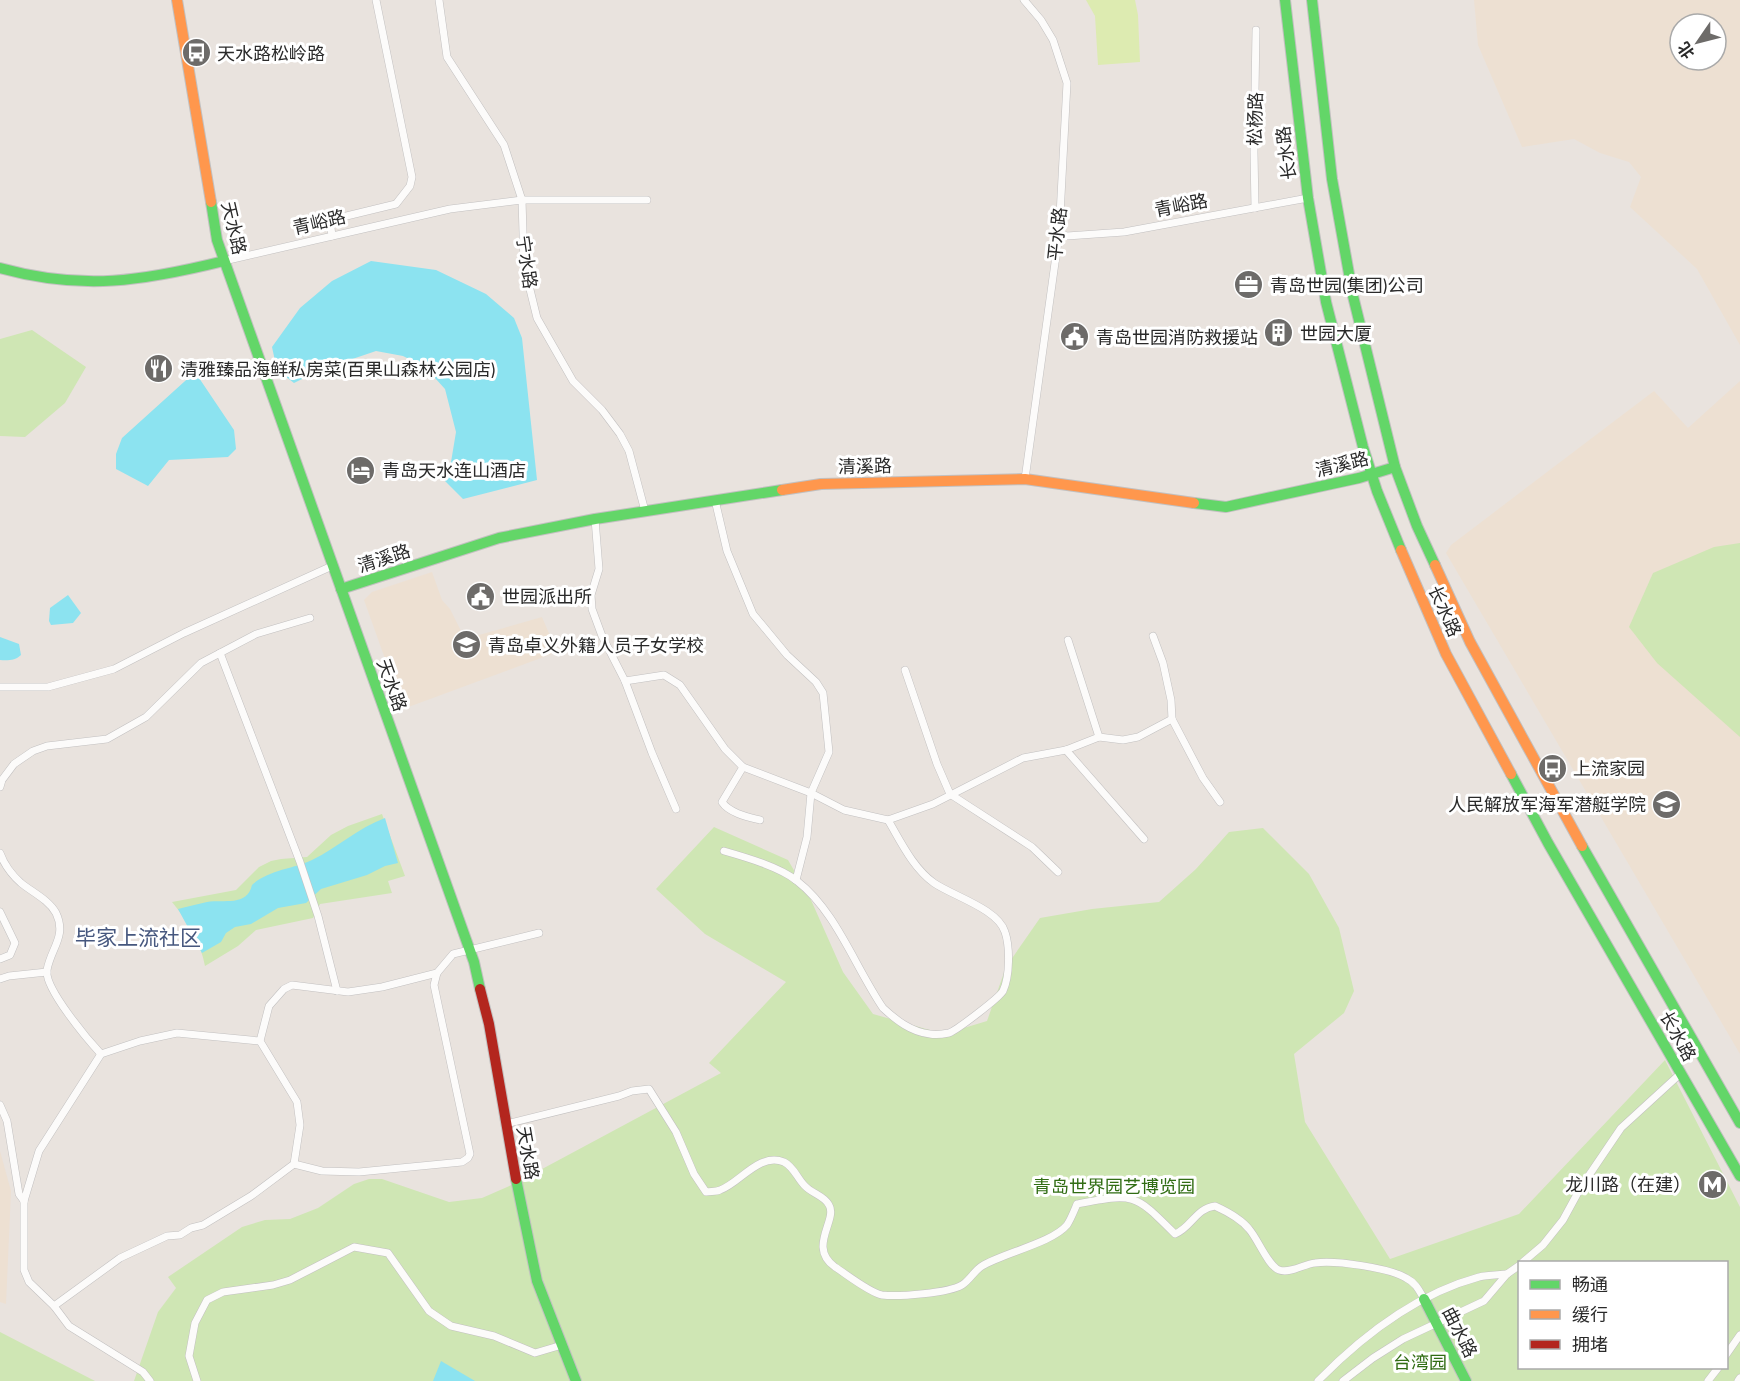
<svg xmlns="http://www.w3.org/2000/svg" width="1740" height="1381" font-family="'Titillium Web','Noto Sans SC',sans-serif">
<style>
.education{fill:#ede0d2;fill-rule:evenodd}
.green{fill:#cfe6b4;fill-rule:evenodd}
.pitch{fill:#ddebb1}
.water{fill:#8ce3f0}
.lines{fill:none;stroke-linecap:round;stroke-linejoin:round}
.street-casing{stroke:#c2c0c0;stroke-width:8}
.fast-casing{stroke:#c2c0c0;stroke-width:12}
.slow-casing{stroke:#c2c0c0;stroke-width:12}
.jam-casing{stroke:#c2c0c0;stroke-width:12}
.street{stroke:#fcfbfa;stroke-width:7}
.fast{stroke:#63d668;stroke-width:10}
.slow{stroke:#ff974d;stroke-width:10}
.jam{stroke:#b3261e;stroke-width:10}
.labels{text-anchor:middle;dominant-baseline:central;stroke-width:6;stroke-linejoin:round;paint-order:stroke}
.poi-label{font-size:18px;fill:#2a2a2a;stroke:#fff;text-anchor:start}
.street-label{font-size:18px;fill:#2a2a2a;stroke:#fff}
.park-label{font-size:18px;fill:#316d14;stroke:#fff}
.quarter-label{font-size:21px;fill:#46577e;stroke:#fff}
</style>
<rect width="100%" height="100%" fill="#e9e3de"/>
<g class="education">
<path d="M1474 0H1740V345L1697 269 1630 207 1641 177 1629 162 1600 153 1574 139 1522 147 1478 45ZM1680 24H1716V60H1680Z"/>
<polygon points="1740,381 1740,1054 1446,553 1451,545 1654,391 1688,428"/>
<polygon points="432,572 442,600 450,609 465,639 542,617 557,652 403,709 364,600 372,592"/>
<polygon points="0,1151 11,1191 6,1304 0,1302"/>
</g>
<g class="green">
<polygon points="32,330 86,367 65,403 25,437 0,436 0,339"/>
<polygon points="1740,543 1740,737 1657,663 1629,627 1653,573 1714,547"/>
<path d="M382 814 405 876 388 881 392 893 320 904 313 918 256 930 238 946 205 966C201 943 187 920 172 902L236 890 259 867 271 861 281 859 307 857 331 835 348 826Z"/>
<path d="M714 827 788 860 811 900 843 972 873 1014 944 1034 987 1021 1006 967 1040 918 1092 909 1159 902 1196 869 1229 832 1263 828 1309 874 1339 928 1354 991 1344 1013 1294 1054 1305 1122 1390 1259 1519 1214 1665 1060 1740 1207V1381H134L158 1312 176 1288 168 1277 242 1227 265 1220 290 1219 318 1208 354 1184 369 1179H382L449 1202 482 1198 516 1183 721 1073 709 1063 786 982 705 934 656 889ZM1520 1262H1726V1368H1520Z"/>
<polygon points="0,1332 95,1381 0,1381"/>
</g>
<polygon class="pitch" points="1086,0 1135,0 1138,15 1140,62 1098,65 1095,16"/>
<g class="water">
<polygon points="371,261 436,270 486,294 514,318 522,338 537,480 463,499 439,475 451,462 456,432 445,389 425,367 403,356 376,351 320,370 294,383 277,370 272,347 300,308 332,281"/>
<polygon points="195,372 234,430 236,449 228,457 169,460 148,486 116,469 116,454 122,438"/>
<polygon points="68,595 81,613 73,623 51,625 49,621 50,608"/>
<path d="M0 637 19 644 21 655C16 660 8 661 0 660Z"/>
<path d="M385 818 398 863 385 866 367 875 321 889 306 903 278 908 251 924 235 927 226 933 221 942 202 953 178 909C187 907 197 904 207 902 224 899 247 907 252 885 268 870 293 869 312 860 337 848 358 828 385 818Z"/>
<polygon points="441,1361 475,1381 433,1381"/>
</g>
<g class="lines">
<defs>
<g id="street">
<polyline points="439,0 447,57 504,145 522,200 524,265 537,318 573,381 602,410 620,434 629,451 645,511"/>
<polyline points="1024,0 1041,20 1053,40 1067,83 1059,234 1025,479"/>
<polyline points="1255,208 1254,152 1256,30"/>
<polyline points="1059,234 1067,236 1124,232 1308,198"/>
<polyline points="332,236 330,220 396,204 410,186 412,177 376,0"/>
<polyline points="224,261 450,209 522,200 647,200"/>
<polyline points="715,500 727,551 753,614 787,655 816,682 823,693 829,752 811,793 807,837 796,880"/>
<polyline points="595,519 599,569 591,595 592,609 602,636 625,681 652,753 676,809"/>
<polyline points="1153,636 1163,663 1171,700 1172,719 1203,778 1220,802"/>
<polyline points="1068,640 1099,737"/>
<polyline points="220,653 300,862 318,916 337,991"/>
<polyline points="905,670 937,764 950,794 1032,847 1058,872"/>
<polyline points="625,681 664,675 680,685 725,749 743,767 811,793 844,810 888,820 933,804 1023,758 1066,750 1099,737 1123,740 1138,737 1172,719"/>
<polyline points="0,687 48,687 114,669 184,633 332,566"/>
<polyline points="1066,750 1144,839"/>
<path d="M743 767 722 802C729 813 748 817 760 820"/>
<polyline points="0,787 2,780 14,764 33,751 47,746 107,739 146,717 201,663 256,634 310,618"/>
<path d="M724 851C745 857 780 867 797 881 836 911 855 967 883 1008 896 1020 911 1032 930 1034 935 1035 944 1034 949 1033 957 1030 999 998 1003 991 1010 976 1010 947 1005 932 998 909 953 896 934 883 913 868 901 842 888 820"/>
<path d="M0 853C4 864 12 875 21 883 32 892 49 900 56 913 67 936 51 948 47 970 44 988 88 1040 101 1054"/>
<polyline points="0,912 15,943 10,955 0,959"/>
<polyline points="0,979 9,976 47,972"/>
<polyline points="0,1105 7,1121 19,1194 24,1201"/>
<path d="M506 1124 619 1096 632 1091 649 1089 676 1132 694 1174 706 1192C711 1191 716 1192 720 1190 740 1183 759 1152 784 1162 794 1167 797 1178 805 1186 811 1193 825 1196 829 1205 838 1220 807 1247 835 1267 846 1274 870 1293 882 1295 898 1297 949 1293 962 1285 970 1280 974 1271 982 1266 1003 1253 1052 1243 1067 1225 1071 1219 1074 1211 1077 1204 1135 1193 1134 1193 1175 1234 1191 1228 1196 1208 1215 1206 1226 1211 1241 1219 1249 1229 1258 1239 1268 1266 1279 1270 1290 1274 1304 1264 1315 1263 1335 1260 1390 1268 1406 1278 1416 1283 1419 1290 1424 1299"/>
<polyline points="294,1164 322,1171 359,1172 462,1162 468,1158 470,1154 434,985 437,973"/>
<polyline points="1523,1262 1543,1245 1563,1220 1581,1187 1621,1128 1680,1074"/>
<polyline points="54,1306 120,1258 167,1236 180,1235 191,1228 203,1225 251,1196 294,1164 300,1125 297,1102 260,1041 269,1006 284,989 292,985 348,992 382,987 437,973 453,954 539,933"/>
<polyline points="1726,1355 1740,1335"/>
<polyline points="150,1381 143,1372 69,1326 54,1306 29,1282 24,1270 24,1201 39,1151 101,1054 140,1041 177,1033 260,1041"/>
<polyline points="197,1381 189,1356 195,1323 207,1300 223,1292 273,1285 290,1280 354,1247 388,1253 429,1311 451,1326 494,1336 535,1353 562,1345"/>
<path d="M1318 1381C1363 1335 1416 1294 1479 1277 1488 1275 1498 1275 1507 1274"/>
<polyline points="1343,1381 1373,1358 1403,1339 1484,1301 1507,1274 1520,1265"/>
<polyline points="1708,1381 1718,1368"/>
<polyline points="1738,1381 1740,1378"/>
</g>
<g id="fast">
<polyline points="1285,0 1308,198 1326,302 1363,447 1377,491 1401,550"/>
<polyline points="1312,0 1332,179 1353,296 1395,467 1417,526 1435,565"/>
<polyline points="211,202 217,240 474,962 480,989"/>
<path d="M0 268C83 291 143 281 224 261"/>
<polyline points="1194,503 1226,507 1359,478 1395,467"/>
<polyline points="341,589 499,538 595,519 782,490"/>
<polyline points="1511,774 1548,843 1740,1176"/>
<polyline points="1582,846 1740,1123"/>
<polyline points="516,1179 537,1281 576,1381"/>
<polyline points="1424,1299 1466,1381"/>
</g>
<g id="slow">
<polyline points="177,0 211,202"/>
<polyline points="782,490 821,484 1025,479 1194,503"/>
<polyline points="1401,550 1446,654 1511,774"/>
<polyline points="1435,565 1470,642 1582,846"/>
</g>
<polyline id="jam" points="480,989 489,1024 516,1179"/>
</defs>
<use href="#street" class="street-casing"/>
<use href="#fast" class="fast-casing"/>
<use href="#slow" class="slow-casing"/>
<use href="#jam" class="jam-casing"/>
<use href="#street" class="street"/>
<use href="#fast" class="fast"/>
<use href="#slow" class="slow"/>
<use href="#jam" class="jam"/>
</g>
<defs>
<symbol id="bus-disc" viewBox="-11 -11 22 22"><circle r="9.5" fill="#6d6b69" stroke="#fff"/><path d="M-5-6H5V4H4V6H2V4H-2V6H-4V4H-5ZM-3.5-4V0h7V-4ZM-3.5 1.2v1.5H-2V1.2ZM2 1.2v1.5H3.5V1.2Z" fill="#fff"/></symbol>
<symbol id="office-disc" viewBox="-11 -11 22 22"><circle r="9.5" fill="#6d6b69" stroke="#fff"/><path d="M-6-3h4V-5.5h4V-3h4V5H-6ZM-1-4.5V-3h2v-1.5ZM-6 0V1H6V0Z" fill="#fff"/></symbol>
<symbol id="building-disc" viewBox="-11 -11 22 22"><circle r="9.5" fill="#6d6b69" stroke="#fff"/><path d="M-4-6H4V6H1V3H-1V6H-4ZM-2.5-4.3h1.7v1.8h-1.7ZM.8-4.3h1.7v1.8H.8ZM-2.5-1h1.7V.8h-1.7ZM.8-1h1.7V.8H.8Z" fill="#fff"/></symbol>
<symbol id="civic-disc" viewBox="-11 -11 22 22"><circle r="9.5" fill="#6d6b69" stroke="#fff"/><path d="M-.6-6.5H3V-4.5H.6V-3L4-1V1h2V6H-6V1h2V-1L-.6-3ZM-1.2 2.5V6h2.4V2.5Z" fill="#fff"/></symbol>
<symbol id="restaurant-disc" viewBox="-11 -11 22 22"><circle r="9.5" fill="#6d6b69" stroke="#fff"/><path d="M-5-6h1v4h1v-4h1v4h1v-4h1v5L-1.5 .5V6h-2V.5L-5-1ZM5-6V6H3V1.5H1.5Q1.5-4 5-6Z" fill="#fff"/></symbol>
<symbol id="hotel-disc" viewBox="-11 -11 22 22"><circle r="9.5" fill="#6d6b69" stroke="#fff"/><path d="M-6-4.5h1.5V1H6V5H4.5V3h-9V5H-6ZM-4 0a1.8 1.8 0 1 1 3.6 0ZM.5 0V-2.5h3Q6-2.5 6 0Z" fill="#fff"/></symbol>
<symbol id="school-disc" viewBox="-11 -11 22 22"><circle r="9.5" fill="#6d6b69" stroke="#fff"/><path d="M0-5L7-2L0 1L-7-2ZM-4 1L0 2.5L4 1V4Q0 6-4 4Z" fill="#fff"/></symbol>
<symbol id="university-disc" viewBox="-11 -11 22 22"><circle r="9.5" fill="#6d6b69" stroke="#fff"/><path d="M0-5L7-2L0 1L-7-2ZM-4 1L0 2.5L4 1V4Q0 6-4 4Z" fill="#fff"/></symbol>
<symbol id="metro-disc" viewBox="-11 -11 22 22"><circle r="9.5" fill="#6d6b69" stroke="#fff"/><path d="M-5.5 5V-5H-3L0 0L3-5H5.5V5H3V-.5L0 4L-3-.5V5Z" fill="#fff"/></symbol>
</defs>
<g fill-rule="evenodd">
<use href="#bus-disc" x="180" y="36" width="33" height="33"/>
<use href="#office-disc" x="1232" y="268" width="33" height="33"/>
<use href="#building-disc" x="1262" y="316" width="33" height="33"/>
<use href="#civic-disc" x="1058" y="320" width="33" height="33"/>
<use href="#restaurant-disc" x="142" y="352" width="33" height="33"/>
<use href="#hotel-disc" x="344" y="454" width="33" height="33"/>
<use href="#civic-disc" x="464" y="580" width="33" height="33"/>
<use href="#school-disc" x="450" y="628" width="33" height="33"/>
<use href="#bus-disc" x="1536" y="752" width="33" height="33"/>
<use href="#university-disc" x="1650" y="788" width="33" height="33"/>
<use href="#metro-disc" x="1696" y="1168" width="33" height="33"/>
</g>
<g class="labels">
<g class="poi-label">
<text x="217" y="53">天水路松岭路</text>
<text x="1270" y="285">青岛世园(集团)公司</text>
<text x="1300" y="333">世园大厦</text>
<text x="1096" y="337">青岛世园消防救援站</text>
<text x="180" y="369">清雅臻品海鲜私房菜(百果山森林公园店)</text>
<text x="382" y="470">青岛天水连山酒店</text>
<text x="502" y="596">世园派出所</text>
<text x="488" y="645">青岛卓义外籍人员子女学校</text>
<text x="1573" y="768">上流家园</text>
<text x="1646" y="804" text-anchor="end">人民解放军海军潜艇学院</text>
<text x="1691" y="1184" text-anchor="end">龙川路（在建）</text>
</g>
<g class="street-label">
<text transform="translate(1255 119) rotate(-89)">松杨路</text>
<text transform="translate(1286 153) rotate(-97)">长水路</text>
<text transform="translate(1181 205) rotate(-11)">青峪路</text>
<text transform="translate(319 222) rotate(-13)">青峪路</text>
<text transform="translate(234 228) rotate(77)">天水路</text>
<text transform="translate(1057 234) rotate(-84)">平水路</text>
<text transform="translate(527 262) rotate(82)">宁水路</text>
<text transform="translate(1342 464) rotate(-14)">清溪路</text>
<text transform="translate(865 466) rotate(-1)">清溪路</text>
<text transform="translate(384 558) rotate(-18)">清溪路</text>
<text transform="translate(1445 611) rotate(66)">长水路</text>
<text transform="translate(392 685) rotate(70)">天水路</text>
<text transform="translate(1678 1036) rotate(61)">长水路</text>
<text transform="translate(528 1153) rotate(80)">天水路</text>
<text transform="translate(1460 1332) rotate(63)">曲水路</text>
</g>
<g class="park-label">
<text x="1114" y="1186">青岛世界园艺博览园</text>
<text x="1420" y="1362">台湾园</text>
</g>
<g class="quarter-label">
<text x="138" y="937">毕家上流社区</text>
</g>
</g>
<rect x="1518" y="1261" width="210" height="108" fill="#ffffff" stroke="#aaaaaa" stroke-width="1.5"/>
<rect x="1530" y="1280" width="30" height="9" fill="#63d668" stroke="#aaaaaa" stroke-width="1.5"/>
<text x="1572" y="1291" font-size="18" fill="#2a2a2a">畅通</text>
<rect x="1530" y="1310" width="30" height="9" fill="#ff974d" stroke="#aaaaaa" stroke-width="1.5"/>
<text x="1572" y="1321" font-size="18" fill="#2a2a2a">缓行</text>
<rect x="1530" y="1340" width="30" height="9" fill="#b3261e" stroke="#aaaaaa" stroke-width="1.5"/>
<text x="1572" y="1351" font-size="18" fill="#2a2a2a">拥堵</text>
<g transform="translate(1698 42) rotate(235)"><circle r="28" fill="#ffffff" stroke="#aaaaaa" stroke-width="1.5"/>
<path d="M0-4.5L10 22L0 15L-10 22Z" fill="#6d6b69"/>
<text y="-9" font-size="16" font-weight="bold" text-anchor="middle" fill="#2a2a2a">北</text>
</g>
</svg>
